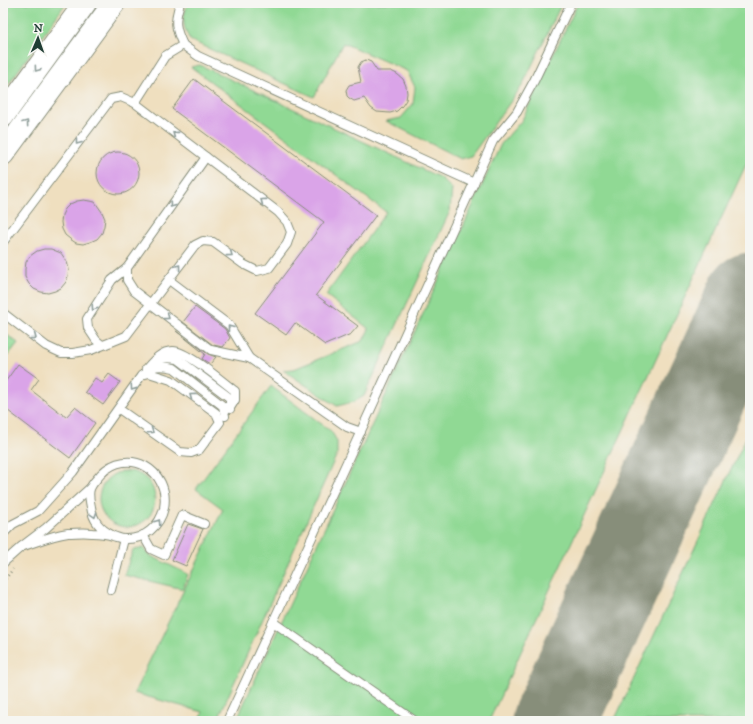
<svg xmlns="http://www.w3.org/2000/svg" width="753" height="724" font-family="'IM FELL DW Pica',serif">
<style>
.green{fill:#90d994;stroke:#588b64}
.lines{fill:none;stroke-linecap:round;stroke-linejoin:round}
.taxiway{stroke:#878e7a;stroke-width:34}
.runway{stroke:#878e7a;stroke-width:85}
.building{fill:#daa4e8}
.service-casing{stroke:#878e7a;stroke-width:10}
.primary-casing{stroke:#878e7a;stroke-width:24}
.path{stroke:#878e7a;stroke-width:2.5;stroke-dasharray:1 3;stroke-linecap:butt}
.service{stroke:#fff;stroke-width:8}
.primary{stroke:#fff;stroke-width:22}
.oneway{stroke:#8f9e9a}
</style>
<rect width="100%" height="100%" fill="#f6f6f2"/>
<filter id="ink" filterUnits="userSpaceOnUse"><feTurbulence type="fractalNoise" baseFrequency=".025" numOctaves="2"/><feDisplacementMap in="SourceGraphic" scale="8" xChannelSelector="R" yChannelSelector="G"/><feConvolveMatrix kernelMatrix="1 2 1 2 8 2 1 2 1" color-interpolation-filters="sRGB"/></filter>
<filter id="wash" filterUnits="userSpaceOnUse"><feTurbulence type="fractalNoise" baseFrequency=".012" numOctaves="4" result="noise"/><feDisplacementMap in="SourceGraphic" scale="16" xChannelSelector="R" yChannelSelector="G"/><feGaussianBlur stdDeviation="0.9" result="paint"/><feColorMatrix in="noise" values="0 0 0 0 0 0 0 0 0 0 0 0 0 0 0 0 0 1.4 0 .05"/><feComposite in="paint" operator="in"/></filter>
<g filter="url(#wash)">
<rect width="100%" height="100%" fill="#efdfbf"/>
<g class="green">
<polygon points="3,3 66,3 3,92"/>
<path d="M188 3H562L522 86 471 156 461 159 386 121 401 118 413 104 415 87 407 71 343 43 314 97 190 40C182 25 182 19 188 3Z"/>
<polygon points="578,3 750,3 750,156 489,721 236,721 501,144 522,120"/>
<polygon points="200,65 441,178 452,189 450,211 364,396 354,402 337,406 283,370 294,369 363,341 369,329 326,295 386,212 191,67"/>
<polygon points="3,332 18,343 3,362"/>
<polygon points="271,386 331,431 337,441 337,454 217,721 200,721 203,712 134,693 223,509 196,489"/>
<polygon points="750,429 750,721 615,721 615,719"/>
<circle cx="127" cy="499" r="28"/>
<polygon points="144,548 149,555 188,574 183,589 124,575 133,550"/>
</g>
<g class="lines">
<polyline class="taxiway" points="560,721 560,707"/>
<polyline class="runway" points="554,721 750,295"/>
</g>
<g id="blocks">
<g class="building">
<polygon points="366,60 371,62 377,71 391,71 397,74 403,79 406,86 407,93 406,100 402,106 397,111 390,113 377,112 371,108 364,98 354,101 349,98 347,96 346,90 349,85 361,82 358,67 361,62"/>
<polygon points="194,79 376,215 316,295 358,326 351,334 325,345 295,323 286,335 255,313 324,222 172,109"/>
<circle cx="118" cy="173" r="21"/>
<polygon points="84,200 95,202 102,212 105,219 104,226 102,233 97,239 90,242 83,244 76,243 70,239 65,235 62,229 61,222 62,215 65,209 70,204 77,201"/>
<polygon points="44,249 51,249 61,253 67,262 69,269 68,276 66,282 61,288 55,291 48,293 41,292 34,289 29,284 25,277 25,269 26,262 30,256 37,251"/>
<polygon points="195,307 225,329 230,338 223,347 213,345 183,322"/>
<polygon points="176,331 208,354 216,357 210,364 202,359 205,354"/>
<polygon points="18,364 39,379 31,390 66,417 75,407 95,423 70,458 3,407 3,385"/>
<polygon points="109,374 120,382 103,405 85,392 95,378 102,383"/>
<polygon points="188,524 203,529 186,566 172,560"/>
</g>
</g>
</g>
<g filter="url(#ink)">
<use href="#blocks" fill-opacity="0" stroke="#878e7a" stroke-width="1"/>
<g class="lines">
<defs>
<g id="service">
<polyline points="183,45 198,56 474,183"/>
<path d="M135 103 165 56 183 45C175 28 174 21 180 3"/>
<polyline points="3,242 111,99 121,97 135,103 206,157"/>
<polyline points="127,268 127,280 134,291 211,350 249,358 229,325 169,280"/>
<polyline points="3,313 46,346 61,353 73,353 91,350 126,336 195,245 203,241 213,242 243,264 257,271 269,268 287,244 291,232 287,222 278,212 206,157 127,268 112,280 87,319 88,328 96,340 102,345"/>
<polyline points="249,358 347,427 361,432"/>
<polyline points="156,361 166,358 178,359 230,398 230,409"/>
<path d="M146 369C153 361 161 351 173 351 187 351 222 381 235 391V400L230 408"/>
<polyline points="119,409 180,452 191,453 199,450 220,422 216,413 171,380 149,373 142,375"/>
<path d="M3 534 13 524 38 511 73 472 141 376C153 366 158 364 174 368L223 406 225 416"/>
<polyline points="143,535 151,549 164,555 182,515 204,524"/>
<path d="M21 547C36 542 52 535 68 533 76 533 84 532 92 533 99 533 107 534 113 536 117 537 121 539 125 539 144 540 160 526 164 508 171 470 128 446 101 474 97 479 92 483 90 489 88 495 90 501 91 507 93 521 100 529 112 535"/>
<polyline points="3,563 21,547 46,528 90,488"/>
<polyline points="111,590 124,539"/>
<polyline points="273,622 350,455 493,141 517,112 534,81 571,3"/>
<polyline points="227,721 273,622 415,721"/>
</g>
<g id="primary">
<polyline points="3,116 85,3"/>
<polyline points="3,154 114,3"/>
</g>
</defs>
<use href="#service" class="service-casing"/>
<use href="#primary" class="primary-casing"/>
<polyline class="path" points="3,582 13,569"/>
<use href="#service" class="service"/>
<use href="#primary" class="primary"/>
</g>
<defs><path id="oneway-chevron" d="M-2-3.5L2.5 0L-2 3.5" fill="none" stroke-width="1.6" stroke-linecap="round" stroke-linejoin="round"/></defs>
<g class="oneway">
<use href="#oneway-chevron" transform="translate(37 69) rotate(126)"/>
<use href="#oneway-chevron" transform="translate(26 123) rotate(-54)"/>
<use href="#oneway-chevron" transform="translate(175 134) rotate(-143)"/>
<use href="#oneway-chevron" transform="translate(78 142) rotate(127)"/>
<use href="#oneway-chevron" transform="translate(263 201) rotate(-143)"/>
<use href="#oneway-chevron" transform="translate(172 205) rotate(126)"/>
<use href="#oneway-chevron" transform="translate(230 254) rotate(36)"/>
<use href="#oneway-chevron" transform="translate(178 267) rotate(-53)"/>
<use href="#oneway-chevron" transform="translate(94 308) rotate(124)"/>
<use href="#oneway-chevron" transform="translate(167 317) rotate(37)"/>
<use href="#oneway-chevron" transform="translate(230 328) rotate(-128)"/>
<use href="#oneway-chevron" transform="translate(34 337) rotate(37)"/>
<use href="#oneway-chevron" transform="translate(133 388) rotate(125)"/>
<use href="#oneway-chevron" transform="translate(192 396) rotate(-144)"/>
<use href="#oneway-chevron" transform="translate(151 431) rotate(35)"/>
<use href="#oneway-chevron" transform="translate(94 515) rotate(72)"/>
<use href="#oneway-chevron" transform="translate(158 522) rotate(-56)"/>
</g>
</g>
<rect width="753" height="724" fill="none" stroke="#f6f6f2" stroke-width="16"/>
<g transform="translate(38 38) rotate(2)" stroke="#f6f6f2" stroke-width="3" paint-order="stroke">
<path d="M0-3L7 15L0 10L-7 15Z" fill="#1f3d34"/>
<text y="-6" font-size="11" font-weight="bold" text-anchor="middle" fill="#1f3d34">N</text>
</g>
</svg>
